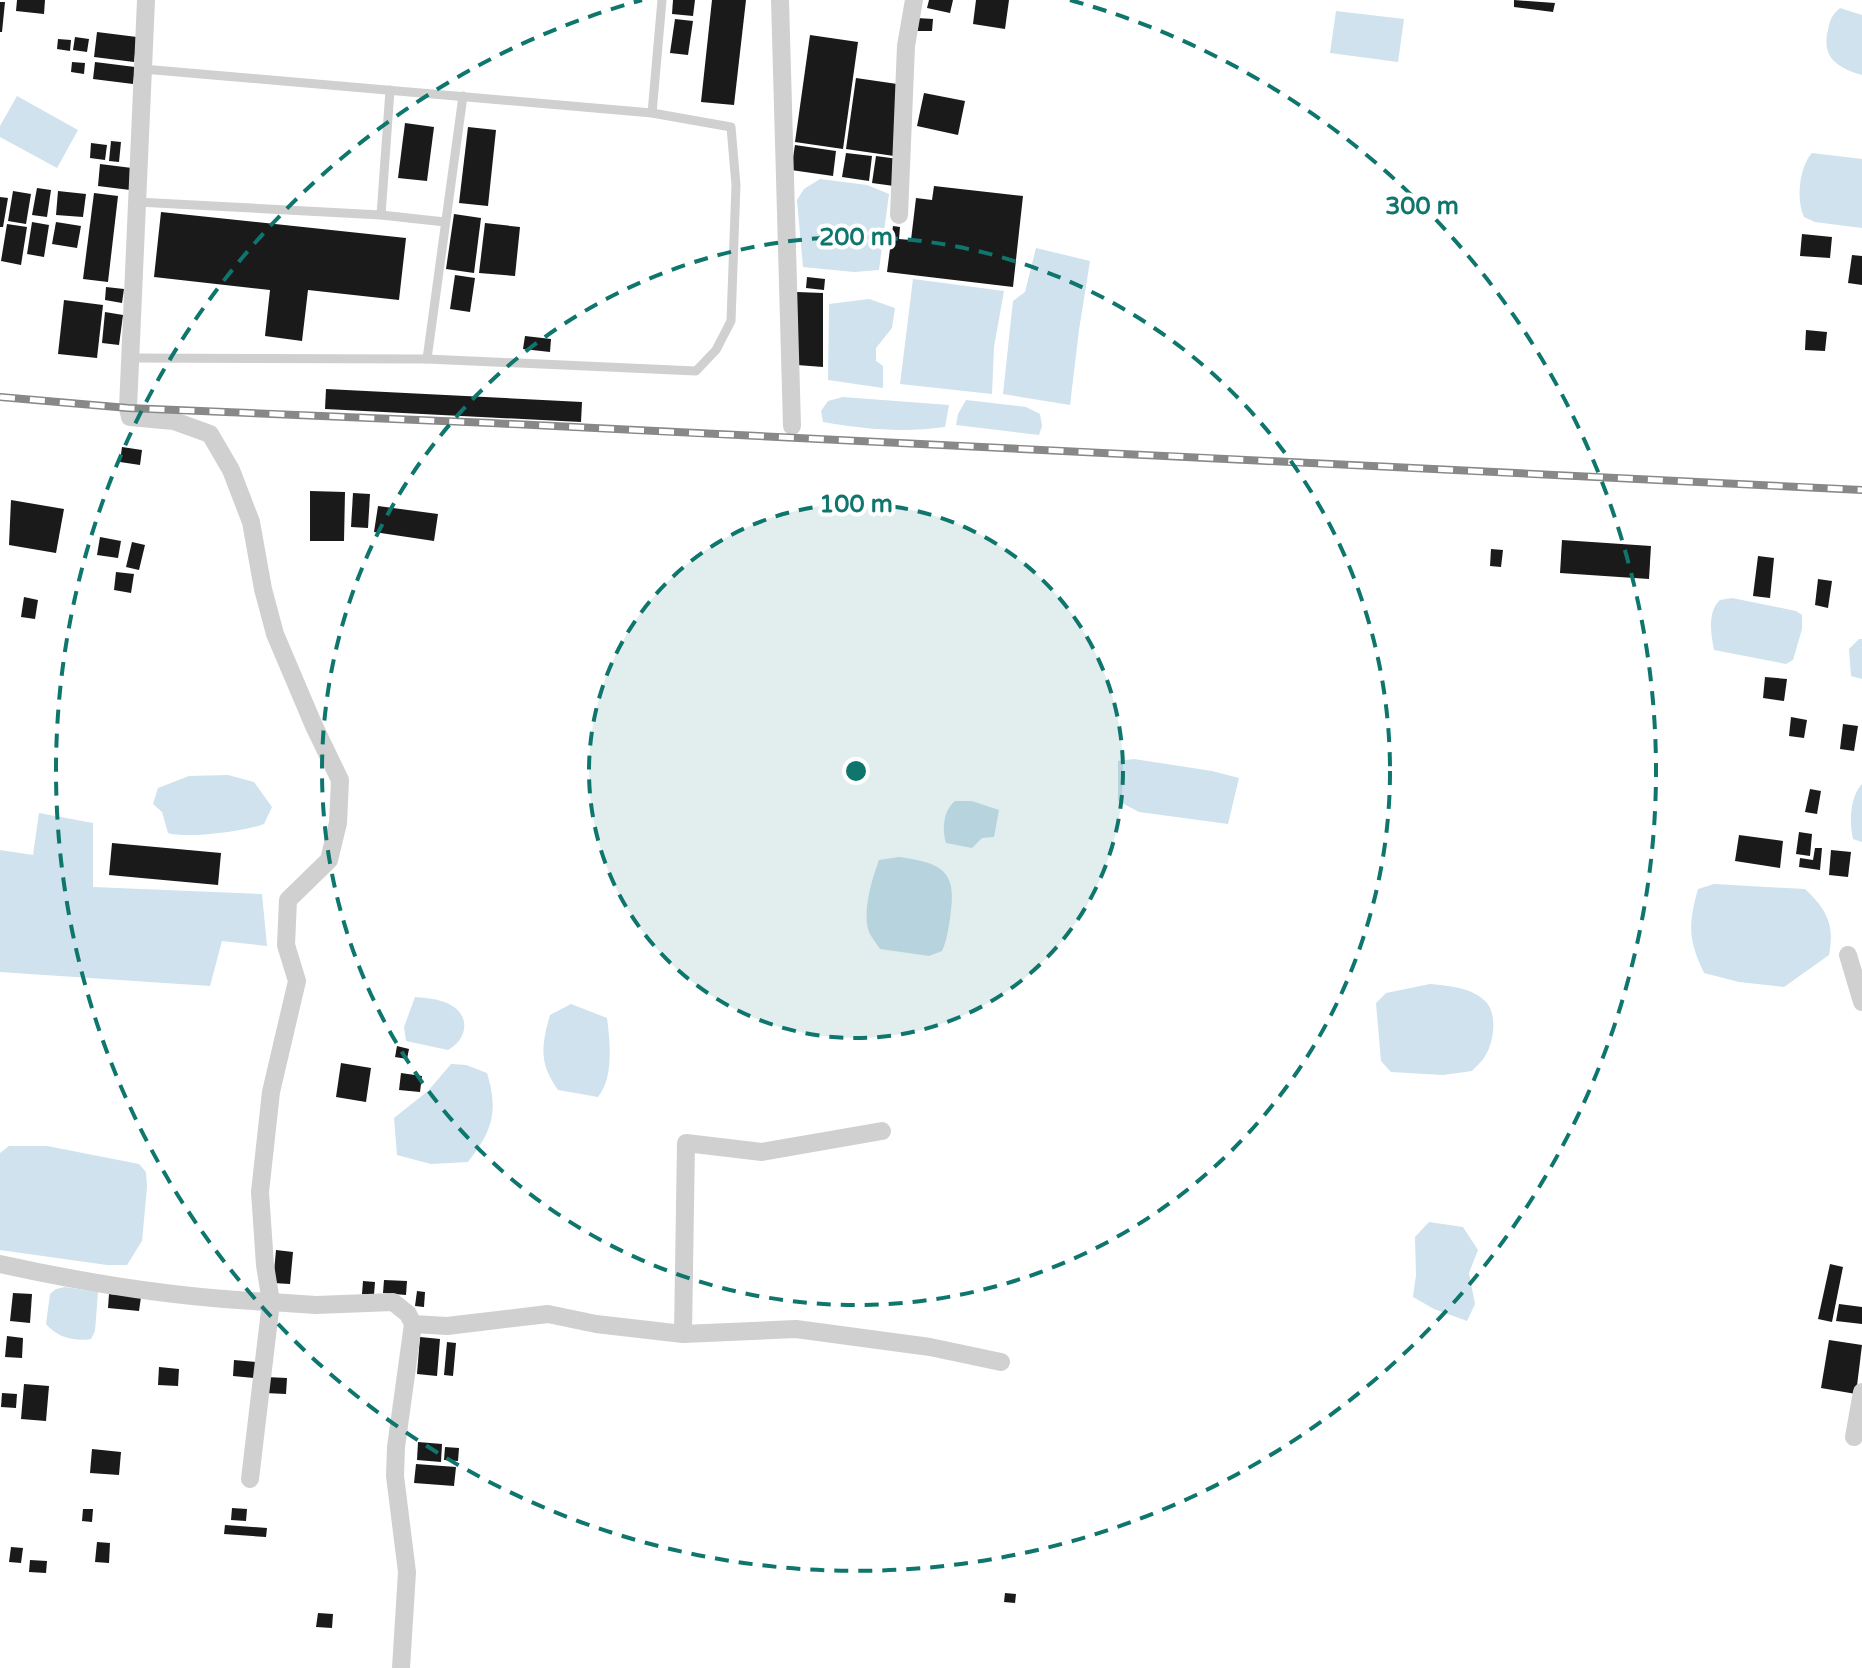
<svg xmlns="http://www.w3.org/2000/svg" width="1862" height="1668" font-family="'Varela Round',sans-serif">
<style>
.water{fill:#cfe2ee}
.building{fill:#1a1a1a}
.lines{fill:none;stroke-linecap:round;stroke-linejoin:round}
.lane{stroke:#d0d0d0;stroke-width:9}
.street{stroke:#d0d0d0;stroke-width:18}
.rail-casing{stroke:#888;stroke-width:8}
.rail{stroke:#fff;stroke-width:5;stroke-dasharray:15;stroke-linecap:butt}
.ring{fill:none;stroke:#0f766e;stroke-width:4;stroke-dasharray:14 10}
.centre{fill:#0f766e;stroke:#fff;stroke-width:4}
.ring-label{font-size:24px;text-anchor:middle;font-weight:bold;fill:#0f766e;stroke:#fff;stroke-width:8;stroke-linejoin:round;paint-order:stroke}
</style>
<rect width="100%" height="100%" fill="#fff"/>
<g class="water">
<path d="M1840 8 1862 15V75C1838 68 1821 58 1828 30 1830 19 1832 15 1840 8Z"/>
<polygon points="1336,11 1404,19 1398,62 1330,53"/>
<polygon points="17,96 78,130 57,168 0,137 0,126"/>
<path d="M1812 153 1862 159V228L1815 222 1804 217C1796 200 1799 167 1812 153Z"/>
<polygon points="820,179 867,185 889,194 879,270 854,272 803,267 797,200 804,189"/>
<polygon points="1036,248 1090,261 1079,330 1070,405 1003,394 1013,301 1025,292"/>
<polygon points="913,279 1004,291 994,347 992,394 900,384"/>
<polygon points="869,299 895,308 892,328 876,348 876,361 883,366 883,388 828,380 829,304"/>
<path d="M843 397 949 405 945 427C903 433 864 429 823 422L821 411 828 401Z"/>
<polygon points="966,400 1026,407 1040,414 1042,426 1039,435 956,425 958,414"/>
<path d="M1732 598 1796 611 1802 615V629L1793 660 1786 664 1714 650C1711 634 1707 612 1720 600Z"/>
<polygon points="1859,639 1862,639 1862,679 1851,676 1849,649"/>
<polygon points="1134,759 1212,771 1239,778 1228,824 1139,812 1118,801 1118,761"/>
<path d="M228 775 254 782 272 807 264 824C245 831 186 839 168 833L162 812 153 804 158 788 189 776Z"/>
<path d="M1862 784V842L1853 839C1849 821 1850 797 1862 784Z"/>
<path d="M955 801H972L999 810 994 837 982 838 972 848 946 843C942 829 943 811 955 801Z"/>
<polygon points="39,813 93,823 93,887 262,894 267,946 222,941 210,986 0,972 0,850 33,855"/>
<path d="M899 857C944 863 958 872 950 919 948 930 947 940 942 951L929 956 880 949C877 944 871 937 869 932 862 911 872 879 879 860Z"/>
<path d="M1714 884 1805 889C1826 909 1835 924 1829 955L1784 987 1739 982 1704 973C1688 939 1688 925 1698 889Z"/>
<path d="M1430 984C1448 986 1471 987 1485 1001 1498 1013 1494 1043 1485 1056 1482 1062 1476 1066 1472 1071L1443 1075 1391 1072 1381 1061 1376 1003 1386 993Z"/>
<path d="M415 997C426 998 439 999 449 1004 471 1015 468 1039 448 1050L406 1041 404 1027Z"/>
<path d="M571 1004 607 1018C610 1042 614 1077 598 1097L558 1090C539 1063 541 1047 550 1015Z"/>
<path d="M451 1064 466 1065 487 1073C499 1113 492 1131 468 1162L431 1164 397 1155 394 1118 428 1091Z"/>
<polygon points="9,1146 47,1146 139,1164 146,1172 147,1187 142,1241 127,1265 107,1265 0,1250 0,1153"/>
<polygon points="1429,1222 1463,1227 1478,1250 1469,1273 1475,1304 1467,1321 1434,1309 1413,1297 1416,1275 1415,1237"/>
<path d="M65 1287 98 1292 95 1331 91 1339C74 1342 57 1337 46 1324L50 1294 56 1289Z"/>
</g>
<g class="building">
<polygon points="17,0 45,0 44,14 16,11"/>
<polygon points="673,0 695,0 693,16 672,14"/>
<polygon points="712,0 746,0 734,105 701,102"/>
<polygon points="929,0 953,0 950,13 927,8"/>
<polygon points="976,0 1009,0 1005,29 973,24"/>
<polygon points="1514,0 1555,3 1553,12 1514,7"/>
<polygon points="0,2 5,2 2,32 0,32"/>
<polygon points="917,18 933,19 932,31 917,31"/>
<polygon points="675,19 693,21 688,55 670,53"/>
<polygon points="97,32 137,37 134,62 94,57"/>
<polygon points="810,35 858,42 843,149 795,142"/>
<polygon points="75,37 89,39 87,52 73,50"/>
<polygon points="58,39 71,40 70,51 57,49"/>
<polygon points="72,62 85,63 84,74 71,72"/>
<polygon points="95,62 135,67 133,84 93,79"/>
<polygon points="856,78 904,85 894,156 846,149"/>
<polygon points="924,93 965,101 958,135 917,126"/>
<polygon points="405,123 434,127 427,181 398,178"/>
<polygon points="468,127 496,130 488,206 459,203"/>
<polygon points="111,141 121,142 119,162 109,161"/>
<polygon points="91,143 107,145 105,160 90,158"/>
<polygon points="795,145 836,151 833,176 791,170"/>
<polygon points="846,153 872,156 869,181 842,177"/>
<polygon points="876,156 898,159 894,186 872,183"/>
<polygon points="100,164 132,168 130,190 98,186"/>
<polygon points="934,186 1023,196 1013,287 887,272 893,226 900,227 899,239 911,240 916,198 932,200"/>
<polygon points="37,188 51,190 47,217 32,215"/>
<polygon points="13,191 31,194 26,224 8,221"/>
<polygon points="58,191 86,194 83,217 56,215"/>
<polygon points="94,193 118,196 108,282 83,279"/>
<polygon points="0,197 8,198 3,227 0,227"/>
<polygon points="161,212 406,238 399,300 308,290 302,341 265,336 270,290 154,277"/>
<polygon points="454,214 481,218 474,273 446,269"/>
<polygon points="32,222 49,225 44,257 27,254"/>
<polygon points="56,222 81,226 77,248 52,244"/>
<polygon points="485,223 520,227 515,276 479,273"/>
<polygon points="7,224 27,227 21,265 1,261"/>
<polygon points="1802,234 1832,237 1830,258 1800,256"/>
<polygon points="1852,255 1862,256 1862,285 1848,283"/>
<polygon points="455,275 475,278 470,312 450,309"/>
<polygon points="807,277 825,279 824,290 806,288"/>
<polygon points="106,287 124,289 122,303 105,300"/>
<polygon points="797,292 823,293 823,367 797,365"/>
<polygon points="64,300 103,305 97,358 58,354"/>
<polygon points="105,312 123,315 119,345 102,343"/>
<polygon points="1806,330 1827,332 1825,351 1805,350"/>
<polygon points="525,336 551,339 550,352 523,349"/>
<polygon points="326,389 582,402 581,422 325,409"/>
<polygon points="122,447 142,450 140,465 120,462"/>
<polygon points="310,491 345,492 344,541 310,541"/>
<polygon points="353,493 370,494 368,528 351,527"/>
<polygon points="11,500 64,509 56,553 9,545"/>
<polygon points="378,506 438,514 434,541 374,532"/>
<polygon points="100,537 121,541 118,558 97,555"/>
<polygon points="1562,540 1651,546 1649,579 1560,573"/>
<polygon points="132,542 145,545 139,570 126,567"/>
<polygon points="1491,549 1503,550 1501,567 1490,566"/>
<polygon points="1758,556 1774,558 1770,598 1753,596"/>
<polygon points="116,572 134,574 131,593 114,590"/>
<polygon points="1818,579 1832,581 1828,608 1815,605"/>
<polygon points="24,597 38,600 35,619 21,617"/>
<polygon points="1765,677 1787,679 1784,701 1763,698"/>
<polygon points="1791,717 1807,720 1804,738 1789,736"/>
<polygon points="1843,724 1858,726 1854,751 1840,749"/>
<polygon points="1810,789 1821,791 1817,814 1805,812"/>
<polygon points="1799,832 1812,834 1810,856 1796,854"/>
<polygon points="1739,835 1783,841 1780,868 1735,861"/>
<polygon points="112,843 221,853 218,885 109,875"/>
<polygon points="1815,848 1822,848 1820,870 1799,867 1800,858 1813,860"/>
<polygon points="1831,850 1851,852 1848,877 1829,875"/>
<polygon points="397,1046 409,1049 407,1059 395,1057"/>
<polygon points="341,1063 371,1068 366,1102 336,1097"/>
<polygon points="401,1073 422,1076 420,1092 399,1090"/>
<polygon points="276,1250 293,1252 290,1284 273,1283"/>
<polygon points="1830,1264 1843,1267 1832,1322 1818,1319"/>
<polygon points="384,1280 407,1281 406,1295 383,1293"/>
<polygon points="363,1281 375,1282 374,1295 362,1294"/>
<polygon points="417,1291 425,1292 424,1307 415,1306"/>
<polygon points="13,1293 32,1294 30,1323 10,1321"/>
<polygon points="109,1294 141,1297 139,1311 108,1308"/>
<polygon points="1839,1304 1862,1307 1862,1324 1836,1321"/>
<polygon points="7,1336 23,1338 22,1358 5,1357"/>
<polygon points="420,1337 440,1339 437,1376 417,1374"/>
<polygon points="1829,1340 1862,1345 1856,1394 1821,1388"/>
<polygon points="447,1342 456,1343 453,1376 444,1375"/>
<polygon points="234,1360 256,1362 254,1378 233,1376"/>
<polygon points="159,1367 179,1369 178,1386 158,1385"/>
<polygon points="266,1377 287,1378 286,1394 265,1393"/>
<polygon points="24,1384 49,1386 46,1421 21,1419"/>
<polygon points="2,1393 17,1394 16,1408 1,1407"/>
<polygon points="418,1442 442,1444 441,1462 417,1460"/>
<polygon points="445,1447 459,1448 458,1461 444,1460"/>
<polygon points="92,1449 121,1452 119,1475 90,1473"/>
<polygon points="416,1464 456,1467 454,1486 414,1483"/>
<polygon points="232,1508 247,1509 246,1521 231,1520"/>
<polygon points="83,1509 93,1509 92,1522 82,1521"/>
<polygon points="225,1525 267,1528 266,1537 224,1534"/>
<polygon points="97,1542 110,1543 109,1563 95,1562"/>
<polygon points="11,1547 23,1548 21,1563 9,1562"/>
<polygon points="30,1560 47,1561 46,1573 29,1572"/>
<polygon points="1005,1593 1016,1594 1015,1603 1004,1602"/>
<polygon points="318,1613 333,1614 332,1628 316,1627"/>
</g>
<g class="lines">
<g class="lane">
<polyline points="652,113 662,0"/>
<polyline points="137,202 381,215 390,90"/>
<polyline points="381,215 445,222"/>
<polyline points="131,358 427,359 696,371 716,350 731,321 736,185 731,127 652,113 143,69"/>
<polyline points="427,359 463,96"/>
</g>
<g class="street">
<polyline points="146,0 128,408 130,417 174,421 210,434 231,470 251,522 263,589 275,634 314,726 340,780 338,823 329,860 288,900 286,945 297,981 271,1092 260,1192 265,1265 271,1302 316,1305 393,1302 408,1314 413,1324 396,1447 395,1476 407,1572 401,1668"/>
<polyline points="780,0 792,426"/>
<polyline points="899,215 906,46 914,0"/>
<polyline points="1848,955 1862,1002"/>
<path d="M0 1264C90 1284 180 1298 271 1302L250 1479"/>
<polyline points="413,1324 447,1326 548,1314 596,1324 683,1334 796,1329 930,1347 1001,1362"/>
<polyline points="683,1334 686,1143 762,1152 882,1131"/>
<polyline points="1854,1437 1862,1392"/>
</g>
<defs>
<polyline id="rail" points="0,397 128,408 491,423 1862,490"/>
</defs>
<use href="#rail" class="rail-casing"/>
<use href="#rail" class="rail"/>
</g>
<circle cx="856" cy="771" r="267" fill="#0f766e" fill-opacity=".12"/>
<g class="ring">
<circle cx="856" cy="771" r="267"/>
<circle cx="856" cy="771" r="534"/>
<path d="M1070 0A800 800 0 1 1 642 0"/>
</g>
<circle cx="856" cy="771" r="12" class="centre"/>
<g class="ring-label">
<text x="1422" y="214">300 m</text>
<text x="856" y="245">200 m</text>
<text x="856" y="512">100 m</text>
</g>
</svg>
